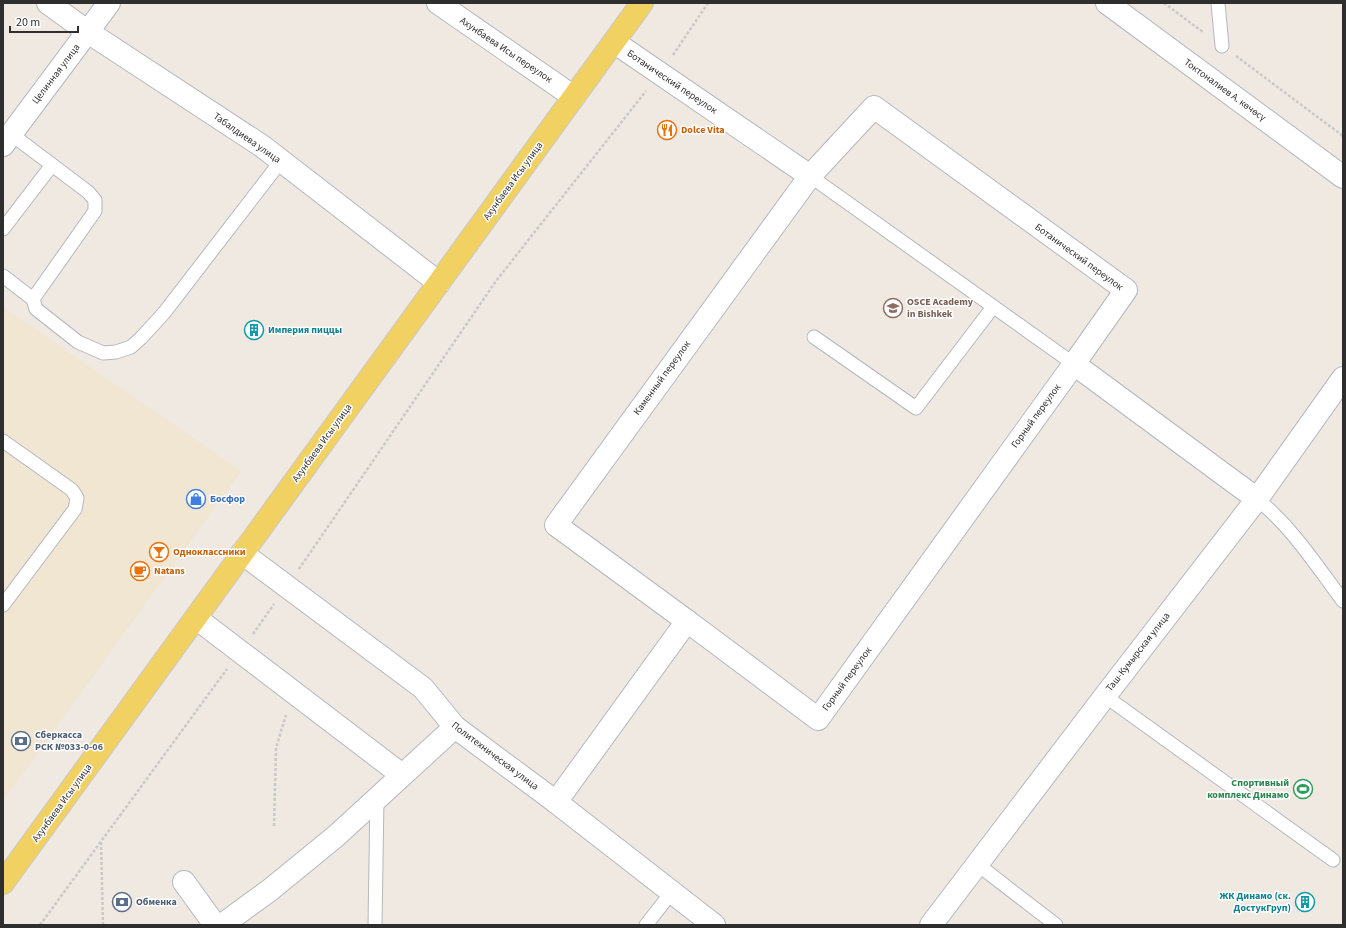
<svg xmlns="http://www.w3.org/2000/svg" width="1346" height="928" font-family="'Source Sans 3',sans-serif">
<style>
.education{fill:#f0e6d1}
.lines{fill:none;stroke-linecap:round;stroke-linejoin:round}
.service-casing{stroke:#b4b7c1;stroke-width:15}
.minor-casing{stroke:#b4b7c1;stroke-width:24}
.secondary-casing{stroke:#b4b7c1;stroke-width:24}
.primary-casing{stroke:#c9c9c9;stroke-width:24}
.path{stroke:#c9c9c9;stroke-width:2.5;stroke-dasharray:3 2;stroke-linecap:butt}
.service{stroke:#fff;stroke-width:13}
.minor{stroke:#fff;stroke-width:22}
.secondary{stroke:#fff;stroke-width:22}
.primary{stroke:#f2d163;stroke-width:22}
.labels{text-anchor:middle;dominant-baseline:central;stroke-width:3;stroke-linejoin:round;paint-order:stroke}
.street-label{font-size:10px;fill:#2e2e2e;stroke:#fff}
.food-label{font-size:10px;font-weight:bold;fill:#c56008;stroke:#fff;text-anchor:start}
.education-label{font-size:10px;font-weight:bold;fill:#785e54;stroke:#fff;text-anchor:start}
.culture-label{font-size:10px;font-weight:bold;fill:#0d838f;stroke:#fff;text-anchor:start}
.shop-label{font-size:10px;font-weight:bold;fill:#366cbe;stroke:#fff;text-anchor:start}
.service-label{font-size:10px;font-weight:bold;fill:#4e5e75;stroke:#fff;text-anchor:start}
.leisure-label{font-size:10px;font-weight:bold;fill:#27864d;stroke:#fff;text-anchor:end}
</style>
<rect width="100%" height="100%" fill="#efe9e1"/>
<polygon class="education" points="3,307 241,471 3,801"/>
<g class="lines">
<defs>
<g id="service">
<polyline points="1218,3 1222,46"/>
<polyline points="11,134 88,192 95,200 95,211 33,299 36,309 78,342 103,353 116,352 131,347 141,338 164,313 281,161"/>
<polyline points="810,176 1074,364"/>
<polyline points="3,229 52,165"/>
<polyline points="3,276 33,299"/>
<polyline points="814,337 916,408 993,307"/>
<polyline points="3,441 72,490 77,498 75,509 3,605"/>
<path d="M1257 499C1292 527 1316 565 1343 601"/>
<polyline points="1105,696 1333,860"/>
<polyline points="977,864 1056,925"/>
<polyline points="375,925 377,798"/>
<polyline points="646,925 671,893"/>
</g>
<g id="minor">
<polyline points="48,3 88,32 262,146 439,283"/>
<polyline points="438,3 574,97"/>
<polyline points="614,42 810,176"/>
<polyline points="3,145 109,3"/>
<polyline points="242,553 423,688 455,727 556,802 714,925"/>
<polyline points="196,618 402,775"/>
<polyline points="687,621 556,525 810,176 874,107 1126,290 1074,364 1257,499"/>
<polyline points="556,802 687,621 818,719 1074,364"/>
<polyline points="184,882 215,925"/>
<polyline points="222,925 270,890 336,836 455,727"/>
<polyline points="931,925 1105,696 1257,499 1343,378"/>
</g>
<polyline id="secondary" points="1107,3 1343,177"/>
<polyline id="primary" points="3,883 642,3"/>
</defs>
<use href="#service" class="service-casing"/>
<use href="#minor" class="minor-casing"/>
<use href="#secondary" class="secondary-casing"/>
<use href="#primary" class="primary-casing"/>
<g class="path">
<polyline points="1164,3 1203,32"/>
<polyline points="673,55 708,3"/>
<polyline points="1236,56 1343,136"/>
<polyline points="299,569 496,281 646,91"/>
<polyline points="253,634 274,604"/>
<polyline points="274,826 276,748 286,715"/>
<polyline points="101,842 103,925"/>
<polyline points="40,925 227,669"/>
</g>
<use href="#service" class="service"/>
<use href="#minor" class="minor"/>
<use href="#secondary" class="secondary"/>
<use href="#primary" class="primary"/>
</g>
<defs>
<symbol id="restaurant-ring" viewBox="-11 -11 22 22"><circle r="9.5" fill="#fff" stroke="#e8710a" stroke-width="1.5"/><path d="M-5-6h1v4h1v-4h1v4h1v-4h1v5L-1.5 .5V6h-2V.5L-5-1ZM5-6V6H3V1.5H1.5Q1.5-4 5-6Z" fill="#e8710a"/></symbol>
<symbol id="university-ring" viewBox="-11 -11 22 22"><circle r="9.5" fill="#fff" stroke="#8d6e63" stroke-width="1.5"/><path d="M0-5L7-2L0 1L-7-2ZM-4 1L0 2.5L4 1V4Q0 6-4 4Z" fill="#8d6e63"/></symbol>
<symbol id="building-ring" viewBox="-11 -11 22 22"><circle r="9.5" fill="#fff" stroke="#0f9aa8" stroke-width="1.5"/><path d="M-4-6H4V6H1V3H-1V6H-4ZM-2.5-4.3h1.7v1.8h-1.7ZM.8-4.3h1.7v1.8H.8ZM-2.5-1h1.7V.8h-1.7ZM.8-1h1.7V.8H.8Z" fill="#0f9aa8"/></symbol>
<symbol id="shop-ring" viewBox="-11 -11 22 22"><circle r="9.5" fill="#fff" stroke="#3f7fe0" stroke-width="1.5"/><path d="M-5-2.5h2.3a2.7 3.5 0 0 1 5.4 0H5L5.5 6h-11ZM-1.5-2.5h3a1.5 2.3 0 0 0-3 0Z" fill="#3f7fe0"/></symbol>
<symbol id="bar-ring" viewBox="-11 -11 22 22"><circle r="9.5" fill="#fff" stroke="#e8710a" stroke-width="1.5"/><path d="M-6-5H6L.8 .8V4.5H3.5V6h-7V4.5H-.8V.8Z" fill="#e8710a"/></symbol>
<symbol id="cafe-ring" viewBox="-11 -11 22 22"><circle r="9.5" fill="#fff" stroke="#e8710a" stroke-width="1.5"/><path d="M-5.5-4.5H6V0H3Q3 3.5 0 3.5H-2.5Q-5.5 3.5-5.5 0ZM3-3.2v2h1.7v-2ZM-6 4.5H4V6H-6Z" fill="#e8710a"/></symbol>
<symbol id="bank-ring" viewBox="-11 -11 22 22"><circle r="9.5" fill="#fff" stroke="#5c6f8a" stroke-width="1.5"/><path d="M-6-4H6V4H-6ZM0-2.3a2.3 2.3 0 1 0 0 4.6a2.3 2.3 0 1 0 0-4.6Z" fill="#5c6f8a"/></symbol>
<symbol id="stadium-ring" viewBox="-11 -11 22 22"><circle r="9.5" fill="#fff" stroke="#2e9e5b" stroke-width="1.5"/><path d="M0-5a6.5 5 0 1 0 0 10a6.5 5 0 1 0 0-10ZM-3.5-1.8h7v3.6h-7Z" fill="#2e9e5b"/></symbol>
</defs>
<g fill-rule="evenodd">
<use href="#restaurant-ring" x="656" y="119" width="22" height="22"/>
<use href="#university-ring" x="882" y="297" width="22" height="22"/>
<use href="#building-ring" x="243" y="319" width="22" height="22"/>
<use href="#shop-ring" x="185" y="488" width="22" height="22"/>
<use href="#bar-ring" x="148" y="541" width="22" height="22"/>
<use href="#cafe-ring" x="129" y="560" width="22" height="22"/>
<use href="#bank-ring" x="10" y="730" width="22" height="22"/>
<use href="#stadium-ring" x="1292" y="778" width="22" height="22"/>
<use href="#bank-ring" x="111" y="891" width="22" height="22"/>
<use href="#building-ring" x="1294" y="891" width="22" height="22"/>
</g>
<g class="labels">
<g class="street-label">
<text transform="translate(506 50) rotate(34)">Ахунбаева Исы переулок</text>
<text transform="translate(56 74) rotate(-53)">Целинная улица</text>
<text transform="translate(672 82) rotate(34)">Ботанический переулок</text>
<text transform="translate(1225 90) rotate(36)">Токтоналиев А. көчөсү</text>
<text transform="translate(247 138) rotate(35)">Табалдиева улица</text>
<text transform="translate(513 181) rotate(-54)">Ахунбаева Исы улица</text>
<text transform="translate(1079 257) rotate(36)">Ботанический переулок</text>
<text transform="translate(662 378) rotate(-54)">Каменный переулок</text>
<text transform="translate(1036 416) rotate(-54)">Горный переулок</text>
<text transform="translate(322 443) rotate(-54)">Ахунбаева Исы улица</text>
<text transform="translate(1138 652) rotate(-52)">Таш-Кумырская улица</text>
<text transform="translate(847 679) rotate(-54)">Горный переулок</text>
<text transform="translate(495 756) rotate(37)">Политехническая улица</text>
<text transform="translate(62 803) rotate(-54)">Ахунбаева Исы улица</text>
</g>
<g class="food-label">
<text x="681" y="130">Dolce Vita</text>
<text x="173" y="552">Одноклассники</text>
<text x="154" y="571">Natans</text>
</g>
<g class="education-label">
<text x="907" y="302">OSCE Academy<tspan x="907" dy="12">in Bishkek</tspan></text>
</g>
<g class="culture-label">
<text x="268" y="330">Империя пиццы</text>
<text x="1291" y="896" text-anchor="end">ЖК Динамо (ск.<tspan x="1291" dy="12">ДостукГруп)</tspan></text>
</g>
<g class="shop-label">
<text x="210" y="499">Босфор</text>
</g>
<g class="service-label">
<text x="35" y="735">Сберкасса<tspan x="35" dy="12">РСК №033-0-06</tspan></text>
<text x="136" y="902">Обменка</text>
</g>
<g class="leisure-label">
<text x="1289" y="783">Спортивный<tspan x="1289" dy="12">комплекс Динамо</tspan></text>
</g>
</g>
<rect width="1346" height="928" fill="none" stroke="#2e2e2e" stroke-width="8"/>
<path d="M10 26v6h68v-6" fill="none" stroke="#2e2e2e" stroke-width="2"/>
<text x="16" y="26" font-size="12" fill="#2e2e2e" stroke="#ffffff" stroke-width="3" paint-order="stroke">20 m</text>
</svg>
